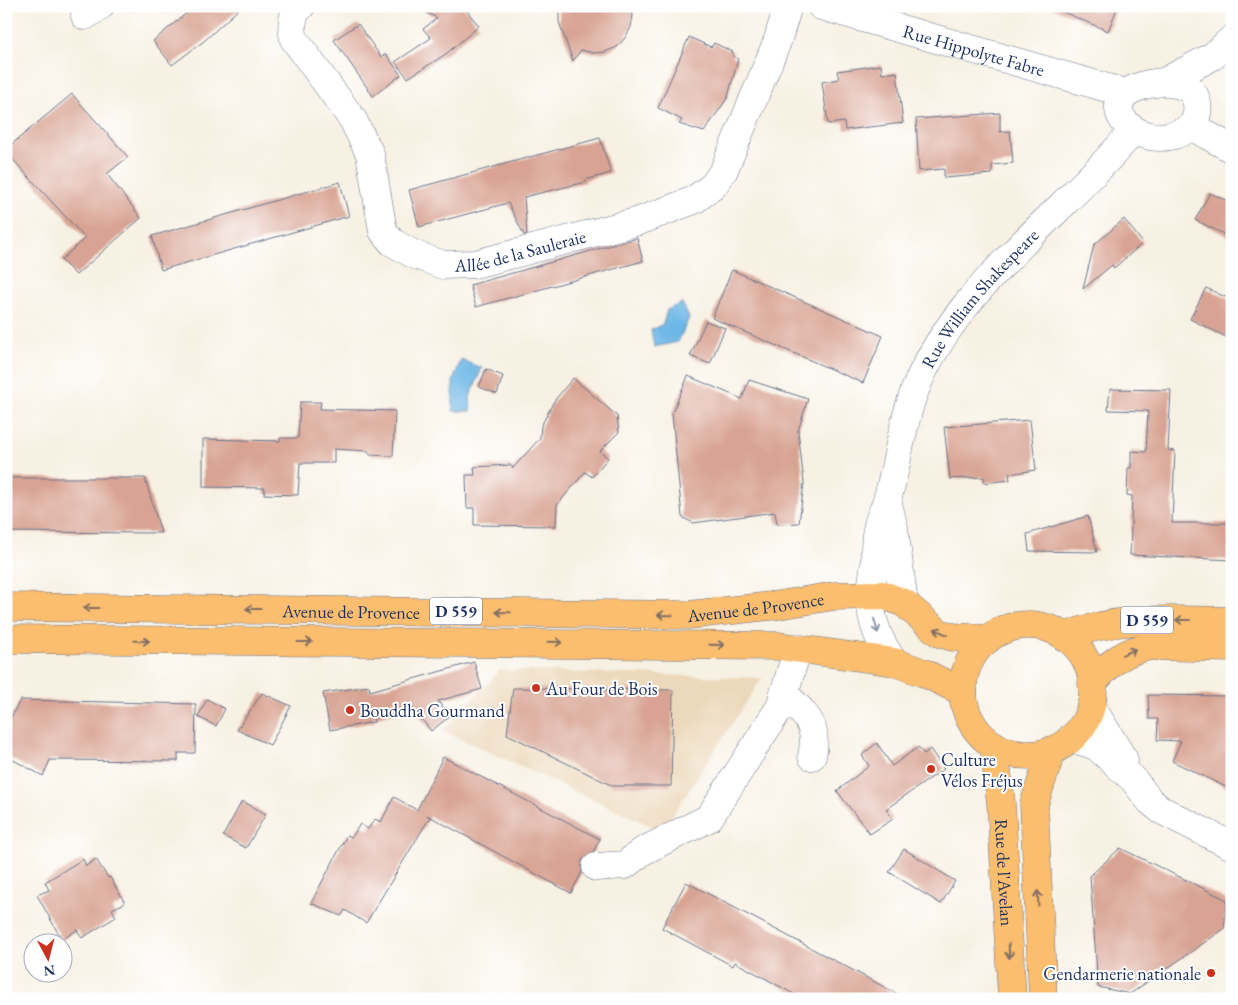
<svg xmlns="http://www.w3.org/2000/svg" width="1238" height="1005" font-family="'EB Garamond',serif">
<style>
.built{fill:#ecd8ba}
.water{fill:#6db7e6;stroke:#4473a2}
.building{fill:#d8a392}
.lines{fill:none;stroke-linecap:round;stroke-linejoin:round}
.minor-casing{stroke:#68738d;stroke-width:29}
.major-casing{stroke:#68738d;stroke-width:29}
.minor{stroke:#fff;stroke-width:28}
.major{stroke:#fbbd6e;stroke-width:28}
.oneway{stroke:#806f65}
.oneway2{stroke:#8d97ae}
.poi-dot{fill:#c8321e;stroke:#fff;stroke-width:2}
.labels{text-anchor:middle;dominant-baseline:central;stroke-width:4;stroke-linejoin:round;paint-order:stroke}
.shield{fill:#fff;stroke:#5f6d8e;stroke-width:1}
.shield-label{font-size:16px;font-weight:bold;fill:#1b2f5e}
.street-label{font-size:18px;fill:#1b2f5e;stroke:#fff}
.poi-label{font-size:18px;fill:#1b2f5e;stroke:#fff;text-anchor:start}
</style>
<rect width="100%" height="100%" fill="#fff"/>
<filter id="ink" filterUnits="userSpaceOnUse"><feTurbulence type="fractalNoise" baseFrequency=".02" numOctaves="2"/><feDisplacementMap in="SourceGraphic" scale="10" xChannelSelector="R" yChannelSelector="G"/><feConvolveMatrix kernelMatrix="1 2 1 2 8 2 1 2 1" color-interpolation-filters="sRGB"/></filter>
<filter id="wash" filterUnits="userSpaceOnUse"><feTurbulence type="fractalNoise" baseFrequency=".0096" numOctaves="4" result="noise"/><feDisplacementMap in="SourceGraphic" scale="20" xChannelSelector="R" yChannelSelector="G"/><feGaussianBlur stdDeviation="1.12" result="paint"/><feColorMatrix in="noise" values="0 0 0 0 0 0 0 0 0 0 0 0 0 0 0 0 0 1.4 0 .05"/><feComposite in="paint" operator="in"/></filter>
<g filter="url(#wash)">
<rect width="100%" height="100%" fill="#f7f1e3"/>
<polygon class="built" points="500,670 762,678 662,831 443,731"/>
<g class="water">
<polygon points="682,303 689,318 678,342 654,347 651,330 663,324 667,310"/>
<polygon points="461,360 482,368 470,397 471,411 453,411 453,381"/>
</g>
<g id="blocks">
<g class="building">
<polygon points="195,6 242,6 204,41 172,65 153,41"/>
<polygon points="414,6 463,6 479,26 446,54 408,78 395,62 431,38 423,29 437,18"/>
<polygon points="559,6 631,6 633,15 631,27 625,38 617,47 605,52 593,53 581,50 573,61 559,22"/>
<polygon points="1049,6 1118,6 1108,31"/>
<polygon points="358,24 381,57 386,54 401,75 373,96 334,40"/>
<polygon points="689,37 711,47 714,43 733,52 733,56 738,59 728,97 704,132 679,124 682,120 658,108"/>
<polygon points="881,65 882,74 897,72 903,123 845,130 844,122 828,124 822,82 839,79 837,71"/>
<polygon points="72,94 128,157 107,174 141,218 76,275 61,260 85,238 6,152 6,149"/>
<polygon points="1000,113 1000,132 1010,131 1013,163 992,165 992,174 944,178 944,169 919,171 916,119"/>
<polygon points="600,138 611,173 585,180 586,182 524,197 527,234 524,235 508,203 419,227 409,190"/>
<polygon points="340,182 349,216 161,270 152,236"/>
<polygon points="1210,193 1232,203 1232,238 1195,220"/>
<polygon points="1124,219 1143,243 1114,268 1112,265 1083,289 1094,245"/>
<polygon points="637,238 643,261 476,307 470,285"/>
<polygon points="732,270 883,336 863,383 712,318"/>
<polygon points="1206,288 1232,300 1232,340 1190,319"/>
<polygon points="706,321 725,328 710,364 690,356"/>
<polygon points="486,369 503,376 497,394 479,387"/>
<polygon points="688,376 742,399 749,380 808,399 798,431 804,483 799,523 777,524 775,512 693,523 682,517 672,413"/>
<polygon points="573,378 617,416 619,432 600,451 608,458 592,477 585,472 557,505 556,526 474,525 474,508 467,508 466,475 475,475 474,467 510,465 513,468 540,438 541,426 554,401"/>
<polygon points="1110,389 1171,390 1168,450 1175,451 1172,523 1232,523 1232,560 1130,555 1132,496 1127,495 1128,468 1131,468 1131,451 1146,452 1148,411 1108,410"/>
<polygon points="300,402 321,402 320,409 395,411 393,456 370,455 368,451 334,449 334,463 300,463 298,495 264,494 265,488 203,487 203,439 280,441 280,438 298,438"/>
<polygon points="1030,420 1036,470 1009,474 1010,480 984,483 984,477 950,479 944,427"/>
<polygon points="6,478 145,478 161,533 6,532"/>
<polygon points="1088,516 1097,552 1029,551 1027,534"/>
<polygon points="474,662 482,689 438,701 449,717 431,731 413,708 373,718 374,722 330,730 323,693 369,686 370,691"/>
<polygon points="513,688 673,690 671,786 613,786 507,734"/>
<polygon points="262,693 291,706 270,745 237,730"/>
<polygon points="1148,695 1232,696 1232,790 1172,761 1181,741 1157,740 1158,719 1149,719"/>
<polygon points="207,699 225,709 216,726 198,717"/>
<polygon points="20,700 196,704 195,753 178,753 178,761 50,760 43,776 6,756 6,727"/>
<polygon points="877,743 892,766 918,747 924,754 930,749 944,769 886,809 893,819 870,834 837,791 869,766 862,755"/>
<polygon points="443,757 600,839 593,852 582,860 582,872 571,893 427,815 430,817 366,923 345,910 341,916 311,903 347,835 352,837 360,824 368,829 375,819 381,822 394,797 417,810"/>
<polygon points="242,801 266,814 246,848 223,836"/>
<polygon points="1120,848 1227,900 1224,929 1130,994 1098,987 1090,876"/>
<polygon points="904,849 955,881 941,904 889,872"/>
<polygon points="83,859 86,866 96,859 108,878 110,877 125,903 112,909 116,917 82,938 77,930 62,940 37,895 49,890 45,882"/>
<polygon points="686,882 907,999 803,999 735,962 733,966 662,928"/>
</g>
</g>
</g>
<g filter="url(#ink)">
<use href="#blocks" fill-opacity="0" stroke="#68738d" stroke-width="1"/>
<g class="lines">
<defs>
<g id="minor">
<path id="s1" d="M301 6C291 15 291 27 294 39L353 120 370 154 383 231 392 242 413 254 443 265 475 264 639 221 694 200 713 186 724 170 777 42 788 6"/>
<path id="s2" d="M821 6 1125 93"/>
<polyline points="85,16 100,6"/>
<path d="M1164 82C1173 84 1183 84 1190 90 1200 99 1200 119 1189 128 1138 162 1074 89 1164 82Z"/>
<polyline points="1164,82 1213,56 1232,39"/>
<polyline points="1191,126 1232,149"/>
<polyline points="887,500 894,528 904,603"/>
<path id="s3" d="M894 662C879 642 869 618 871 592 872 580 875 567 875 555 875 544 875 535 878 525 880 516 885 508 887 500 898 463 901 426 915 390 955 287 1064 214 1133 131"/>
<path d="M784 693C805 715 819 723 812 756"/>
<polyline points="1091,706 1124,760"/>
<polyline points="1071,738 1096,746 1133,779 1150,801 1161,810 1232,846"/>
<polyline points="596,867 625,865 643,851 709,818 780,707 798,648"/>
</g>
<g id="major">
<path id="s4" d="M6 607 689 615 779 605 834 596 883 595 904 603 939 633 953 637 987 639"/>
<circle cx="1028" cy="690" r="65"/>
<path d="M1064 637C1118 615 1176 620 1232 621"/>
<polyline points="6,639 779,646 894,662 924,673 963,692"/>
<path d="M1092 684C1109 663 1125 650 1152 646L1232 648"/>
<path id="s5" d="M994 745 1001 803 1012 999"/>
<polyline points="1043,999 1034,804 1052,750"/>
</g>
</defs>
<use href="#minor" class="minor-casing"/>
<use href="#major" class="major-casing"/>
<use href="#minor" class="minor"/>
<use href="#major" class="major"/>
</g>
<defs><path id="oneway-shaft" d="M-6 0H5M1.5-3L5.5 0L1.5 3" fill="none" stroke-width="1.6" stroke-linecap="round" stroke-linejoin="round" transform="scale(1.25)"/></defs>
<g class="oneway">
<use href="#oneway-shaft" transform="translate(91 608) rotate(-180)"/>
<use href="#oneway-shaft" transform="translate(253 609) rotate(-180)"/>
<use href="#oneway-shaft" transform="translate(503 612) rotate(-179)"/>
<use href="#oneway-shaft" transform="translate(665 615) rotate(-179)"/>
<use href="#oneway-shaft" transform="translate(1183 620) rotate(-180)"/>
<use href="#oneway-shaft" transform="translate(941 632) rotate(-155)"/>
<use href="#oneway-shaft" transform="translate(142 641) rotate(1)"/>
<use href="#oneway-shaft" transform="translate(305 642)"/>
<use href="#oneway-shaft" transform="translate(555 642) rotate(1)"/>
<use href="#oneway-shaft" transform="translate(717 645) rotate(1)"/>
<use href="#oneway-shaft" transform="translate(1129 652) rotate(-22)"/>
<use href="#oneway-shaft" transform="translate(1038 898) rotate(-93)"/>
<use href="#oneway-shaft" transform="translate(1009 951) rotate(87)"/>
</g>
<use class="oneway2" href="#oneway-shaft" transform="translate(876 626) rotate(75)"/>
</g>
<g class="poi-dot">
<circle cx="536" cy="688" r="5"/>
<circle cx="350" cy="710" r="5"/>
<circle cx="931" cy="769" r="5"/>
<circle cx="1211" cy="973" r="5"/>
</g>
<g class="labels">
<g class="shield">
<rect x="430" y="597.5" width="52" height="27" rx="4"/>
<rect x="1121" y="606.5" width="52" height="27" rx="4"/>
</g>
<g class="shield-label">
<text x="456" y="611">D 559</text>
<text x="1147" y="620">D 559</text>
</g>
<g class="street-label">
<text stroke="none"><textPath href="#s2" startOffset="159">Rue Hippolyte Fabre</textPath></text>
<text stroke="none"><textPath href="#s1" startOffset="401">Allée de la Sauleraie</textPath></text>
<text stroke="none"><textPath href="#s3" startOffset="396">Rue William Shakespeare</textPath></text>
<text stroke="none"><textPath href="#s4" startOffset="750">Avenue de Provence</textPath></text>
<text stroke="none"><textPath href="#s4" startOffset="345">Avenue de Provence</textPath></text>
<text stroke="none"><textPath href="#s5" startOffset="128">Rue de l'Avelan</textPath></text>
</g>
<g class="poi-label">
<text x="546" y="688">Au Four de Bois</text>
<text x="360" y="710">Bouddha Gourmand</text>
<text x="941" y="759">Culture<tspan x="941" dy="21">Vélos Fréjus</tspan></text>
<text x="1201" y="973" text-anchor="end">Gendarmerie nationale</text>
</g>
</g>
<rect width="1238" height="1005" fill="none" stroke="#fff" stroke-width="25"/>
<g transform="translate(48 958) rotate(173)"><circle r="24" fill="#ffffff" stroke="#a4acbf"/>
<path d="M0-4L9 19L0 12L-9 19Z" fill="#c8321e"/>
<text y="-8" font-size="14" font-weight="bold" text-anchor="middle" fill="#1b2f5e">N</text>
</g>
</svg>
